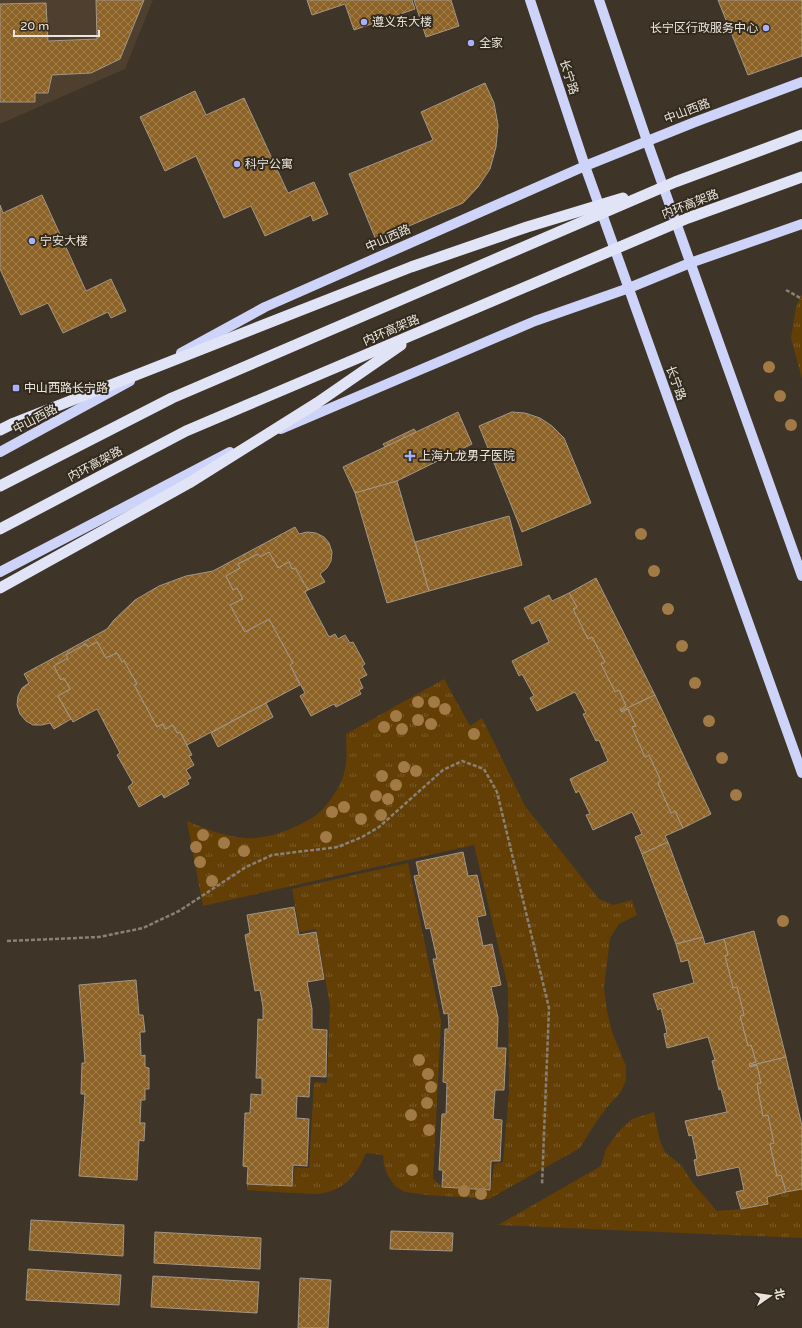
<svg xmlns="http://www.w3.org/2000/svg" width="802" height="1328" font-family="'Varela Round','Noto Sans SC',sans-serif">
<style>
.built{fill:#4e3f2e}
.grass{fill:url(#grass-tufts)}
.building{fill:url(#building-cross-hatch);stroke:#a29687}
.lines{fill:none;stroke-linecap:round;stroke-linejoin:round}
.path{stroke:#898176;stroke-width:2.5;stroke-dasharray:4 2;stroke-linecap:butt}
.primary{stroke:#cdd3f9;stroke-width:10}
.trunk-bridge{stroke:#e1e4f7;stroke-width:11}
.tree{fill:#a17a46}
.poi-dot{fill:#a7b1fc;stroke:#332a1e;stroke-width:1.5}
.labels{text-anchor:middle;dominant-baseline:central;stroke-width:4;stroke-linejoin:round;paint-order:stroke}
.poi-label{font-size:12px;fill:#ebe5dd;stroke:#332a1e;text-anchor:start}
.street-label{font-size:12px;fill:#ebe5dd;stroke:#332a1e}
</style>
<defs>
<pattern id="grass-tufts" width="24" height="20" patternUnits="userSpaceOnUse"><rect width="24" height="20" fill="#633f06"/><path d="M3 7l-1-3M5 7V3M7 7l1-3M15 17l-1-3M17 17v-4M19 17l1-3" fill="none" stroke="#7a5b2a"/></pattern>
<pattern id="building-cross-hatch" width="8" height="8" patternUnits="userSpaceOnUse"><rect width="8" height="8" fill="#8d6226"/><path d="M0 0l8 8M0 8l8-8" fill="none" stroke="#a3804f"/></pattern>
</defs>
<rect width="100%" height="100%" fill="#3e3427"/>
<polygon class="built" points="0,0 153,0 125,69 0,124"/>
<g class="grass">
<polygon points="802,294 802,379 791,338 796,307"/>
<path d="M444 679 470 726 482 718 525 806 599 899 613 905 632 900 637 915 619 924 610 938 604 988 607 1011 612 1032 626 1066V1080L621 1092 608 1106 594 1125 580 1148 489 1199 427 1195 405 1192 395 1186 388 1176 384 1165 383 1155 366 1153C357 1175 343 1192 317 1194 309 1194 301 1193 293 1193 277 1192 262 1191 247 1190V1184L292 1186 295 1167 309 1168 314 1082 327 1083 330 1005 316 929 300 932 292 889 408 863 441 1021 433 1179 442 1187 490 1190V1194L494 1164 503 1162 509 1092 508 987 474 845 203 906 187 821C206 829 225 837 246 838 267 840 297 828 315 816 326 808 341 787 344 773 348 761 346 746 346 734Z"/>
<polygon points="654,1112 660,1141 665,1152 682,1166 692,1182 717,1211 741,1209 768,1204 767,1197 802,1189 802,1238 498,1225 601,1166 606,1149 618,1132 632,1119"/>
</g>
<g class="building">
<polygon points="96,0 144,0 120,59 91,73 52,75 48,93 35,93 35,102 0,102 0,4 46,3 48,41 97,39"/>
<polygon points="307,0 412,0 415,9 354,30 345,4 312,15"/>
<polygon points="414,0 451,0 459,26 426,37"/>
<polygon points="718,0 802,0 802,56 748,75"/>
<polygon points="485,83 494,103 498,125 496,147 490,169 478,187 463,203 376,240 349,174 433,140 421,112"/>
<polygon points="195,91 206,115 244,98 288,193 314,182 328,214 313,221 311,215 265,236 251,206 224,218 196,156 165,171 140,117"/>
<polygon points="42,195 86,291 111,279 126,311 111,318 108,312 63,333 48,303 21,315 0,269 0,205 3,213"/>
<polygon points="458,412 472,444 397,481 355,493 343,467"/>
<polygon points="512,412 525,413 540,418 552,426 564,438 591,503 522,532 479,426"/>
<polygon points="414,429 416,432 385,447 383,444"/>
<polygon points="397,481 429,591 387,603 355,493"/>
<polygon points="509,516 522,565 429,591 415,542"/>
<polygon points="295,527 299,534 307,532 316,533 324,537 329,543 332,552 331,561 327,568 320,574 325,582 308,590 295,568 292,569 289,562 278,568 269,552 260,557 258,554 238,564 240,568 226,576 233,590 237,588 243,599 230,605 245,632 269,619 293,663 290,665 300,685 187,745 180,732 177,733 173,725 165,729 163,724 157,727 134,685 137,684 124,661 122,662 117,653 106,658 97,642 88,647 86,644 66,655 68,658 54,666 61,680 64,678 70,689 58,696 71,719 54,729 50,723 42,725 33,725 26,721 20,714 17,705 18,696 22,688 29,683 24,674 107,629 114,620 135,600 159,586 186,576 213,571"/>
<polygon points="269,552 278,568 289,562 292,569 295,568 308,590 305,592 329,637 335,634 338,639 345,635 350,643 353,642 365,664 362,666 367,675 359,679 363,688 359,690 361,694 336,707 334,704 311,716 300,696 305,693 290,665 293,663 269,619 245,632 230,605 243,599 237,588 233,590 226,576 240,568 238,564 258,554 260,557"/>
<polygon points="596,578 655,695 621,711 620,710 626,706 619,690 615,692 601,664 605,662 592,637 588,639 573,609 577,607 569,593"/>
<polygon points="569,593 577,607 573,609 588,639 592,637 605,662 601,664 615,692 619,690 626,706 620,710 622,712 628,709 636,726 632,727 645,757 649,755 661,781 658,783 671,813 675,811 683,828 665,836 668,842 642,854 635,837 642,834 632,812 593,830 586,815 590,814 579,791 576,793 570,779 608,761 599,740 596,741 583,714 586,713 575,692 537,711 530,698 534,696 522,674 519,676 512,661 549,642 539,620 532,624 524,608 549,595 552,601"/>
<polygon points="97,642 106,658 117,653 122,662 124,661 137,684 134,685 157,727 163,724 165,729 173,725 177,733 180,732 192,755 189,756 194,765 186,770 191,778 187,780 189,784 164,798 162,794 139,807 128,787 133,783 117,755 120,753 97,709 73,722 58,696 70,689 64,678 61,680 54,666 68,658 66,655 86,644 88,647"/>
<polygon points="655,695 711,814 683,828 675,811 671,813 658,783 661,781 649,755 645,757 632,727 636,726 628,709 622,712 621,711"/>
<polygon points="266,703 273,717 218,747 211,733"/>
<polygon points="668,842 703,937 676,944 642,854"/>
<polygon points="463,852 468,876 477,875 486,915 477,917 483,946 492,944 501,985 491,987 498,1018 497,1048 506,1048 504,1090 495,1090 493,1119 502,1120 500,1161 491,1161 490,1190 442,1187 443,1170 439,1170 442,1114 446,1114 447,1083 443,1082 445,1029 449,1029 448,1013 444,1014 433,959 437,959 430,928 426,929 414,876 419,875 416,862"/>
<polygon points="294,907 299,935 316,932 324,979 307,982 312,1009 312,1029 327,1030 326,1077 310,1076 309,1097 297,1096 296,1118 309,1119 307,1166 293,1165 292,1186 247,1184 248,1167 243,1166 245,1113 250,1113 251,1094 262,1095 262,1078 256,1078 258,1019 263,1020 263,1007 260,990 255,991 245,935 250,933 247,915"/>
<polygon points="754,931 786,1057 749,1066 749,1064 756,1062 751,1045 748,1046 740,1016 744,1015 737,987 733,988 725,956 728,955 724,939"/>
<polygon points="703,937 705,944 724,939 728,955 725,956 733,988 737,987 744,1015 740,1016 748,1046 751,1045 756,1062 749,1064 750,1067 757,1065 761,1083 757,1084 763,1116 768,1115 774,1143 770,1144 777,1176 781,1175 786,1192 767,1197 768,1204 741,1209 736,1192 744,1190 739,1167 697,1176 694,1160 697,1159 692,1135 689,1136 685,1121 727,1112 721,1089 719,1090 712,1061 715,1060 708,1037 667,1048 664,1034 667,1033 661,1008 658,1010 653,994 694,983 688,960 681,962 676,944"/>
<polygon points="136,980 139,1015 143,1015 145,1032 140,1032 141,1056 145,1055 145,1067 149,1068 149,1089 145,1089 145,1100 141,1100 140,1123 145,1123 144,1141 139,1140 137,1180 79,1176 85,1094 81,1094 82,1063 85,1063 79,985"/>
<polygon points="786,1057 802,1126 802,1189 786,1192 781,1175 777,1176 770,1144 774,1143 768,1115 763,1116 757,1084 761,1083 757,1065 750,1067 749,1066"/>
<polygon points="31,1220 124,1225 123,1256 29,1250"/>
<polygon points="391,1231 453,1233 452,1251 390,1249"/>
<polygon points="155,1232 261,1238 260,1269 154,1263"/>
<polygon points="28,1269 121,1275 119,1305 26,1300"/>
<polygon points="153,1276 259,1282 257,1313 151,1307"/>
<polygon points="300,1278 331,1280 328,1328 298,1328"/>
</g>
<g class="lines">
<g class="path">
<polyline points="786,290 802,299"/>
<polyline points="7,941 99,937 143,928 179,911 246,867 272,855 338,847 362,837 379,827 443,770 462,761 484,769 497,792 549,1008 542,1185"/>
</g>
<g class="primary">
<polyline points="530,0 585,166 802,773"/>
<polyline points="599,0 647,141 802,576"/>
<polyline points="181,353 265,307 585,166 695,122 802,82"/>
<polyline points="281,429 535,321 629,288 690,263 802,224"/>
<polyline points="0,452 130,381"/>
<polyline points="0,572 230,452"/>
</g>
<g class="trunk-bridge">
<polyline points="0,430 14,423 411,267 527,227 623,198"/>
<polyline points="0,486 172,398 675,182 802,135"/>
<polyline points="0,529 186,431 688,218 802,177"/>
<polyline points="0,588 189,483 317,403 401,345"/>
</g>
</g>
<g class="tree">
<circle cx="769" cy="367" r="6"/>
<circle cx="780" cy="396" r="6"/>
<circle cx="791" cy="425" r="6"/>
<circle cx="641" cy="534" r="6"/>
<circle cx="654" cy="571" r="6"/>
<circle cx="668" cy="609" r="6"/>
<circle cx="682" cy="646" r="6"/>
<circle cx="695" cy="683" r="6"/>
<circle cx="418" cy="702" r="6"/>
<circle cx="434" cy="702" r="6"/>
<circle cx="445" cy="709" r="6"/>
<circle cx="396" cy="716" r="6"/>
<circle cx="418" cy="720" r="6"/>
<circle cx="709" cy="721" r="6"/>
<circle cx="431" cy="724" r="6"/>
<circle cx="384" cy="727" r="6"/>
<circle cx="402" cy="729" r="6"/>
<circle cx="474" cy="734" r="6"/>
<circle cx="722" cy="758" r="6"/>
<circle cx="404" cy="767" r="6"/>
<circle cx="416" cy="771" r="6"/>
<circle cx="382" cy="776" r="6"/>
<circle cx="396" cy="785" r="6"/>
<circle cx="736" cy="795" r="6"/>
<circle cx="376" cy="796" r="6"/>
<circle cx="388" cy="799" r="6"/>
<circle cx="344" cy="807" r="6"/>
<circle cx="332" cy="812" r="6"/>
<circle cx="381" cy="815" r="6"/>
<circle cx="361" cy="819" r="6"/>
<circle cx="203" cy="835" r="6"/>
<circle cx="326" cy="837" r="6"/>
<circle cx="224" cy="843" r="6"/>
<circle cx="196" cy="847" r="6"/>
<circle cx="244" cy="851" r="6"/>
<circle cx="200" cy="862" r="6"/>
<circle cx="212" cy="881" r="6"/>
<circle cx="783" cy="921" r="6"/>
<circle cx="419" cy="1060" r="6"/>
<circle cx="428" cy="1074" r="6"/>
<circle cx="431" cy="1087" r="6"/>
<circle cx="427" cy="1103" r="6"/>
<circle cx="411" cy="1115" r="6"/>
<circle cx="429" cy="1130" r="6"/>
<circle cx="412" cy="1170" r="6"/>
<circle cx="464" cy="1191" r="6"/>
<circle cx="481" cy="1194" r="6"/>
</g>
<g class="poi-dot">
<circle cx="364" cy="22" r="4"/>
<circle cx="766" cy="28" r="4"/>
<circle cx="471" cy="43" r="4"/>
<circle cx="237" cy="164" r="4"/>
<circle cx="32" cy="241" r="4"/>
<rect x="12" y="384" width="8" height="8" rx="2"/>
<path d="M408 450h4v4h4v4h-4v4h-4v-4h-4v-4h4z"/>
</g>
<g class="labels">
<g class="poi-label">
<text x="372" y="22">遵义东大楼</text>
<text x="758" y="28" text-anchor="end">长宁区行政服务中心</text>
<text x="479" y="43">全家</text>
<text x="245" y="164">科宁公寓</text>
<text x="40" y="241">宁安大楼</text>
<text x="24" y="388">中山西路长宁路</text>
<text x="419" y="456">上海九龙男子医院</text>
</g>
<g class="street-label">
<text transform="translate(569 77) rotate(72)">长宁路</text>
<text transform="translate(687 111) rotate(-21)">中山西路</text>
<text transform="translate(690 204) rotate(-21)">内环高架路</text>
<text transform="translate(388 238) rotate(-24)">中山西路</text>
<text transform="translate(391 330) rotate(-23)">内环高架路</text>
<text transform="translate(676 383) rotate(70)">长宁路</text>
<text transform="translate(35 419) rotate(-28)">中山西路</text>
<text transform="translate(95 464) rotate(-28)">内环高架路</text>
</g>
</g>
<g transform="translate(770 1296) rotate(77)" stroke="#332a1e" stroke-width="3" paint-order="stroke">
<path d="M0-3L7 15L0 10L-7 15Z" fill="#ebe5dd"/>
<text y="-6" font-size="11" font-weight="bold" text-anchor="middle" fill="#ebe5dd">北</text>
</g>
<path d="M14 30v6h85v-6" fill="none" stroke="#ebe5dd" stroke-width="2"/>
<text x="20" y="30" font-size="12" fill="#ebe5dd" stroke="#332a1e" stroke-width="3" paint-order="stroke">20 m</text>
</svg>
